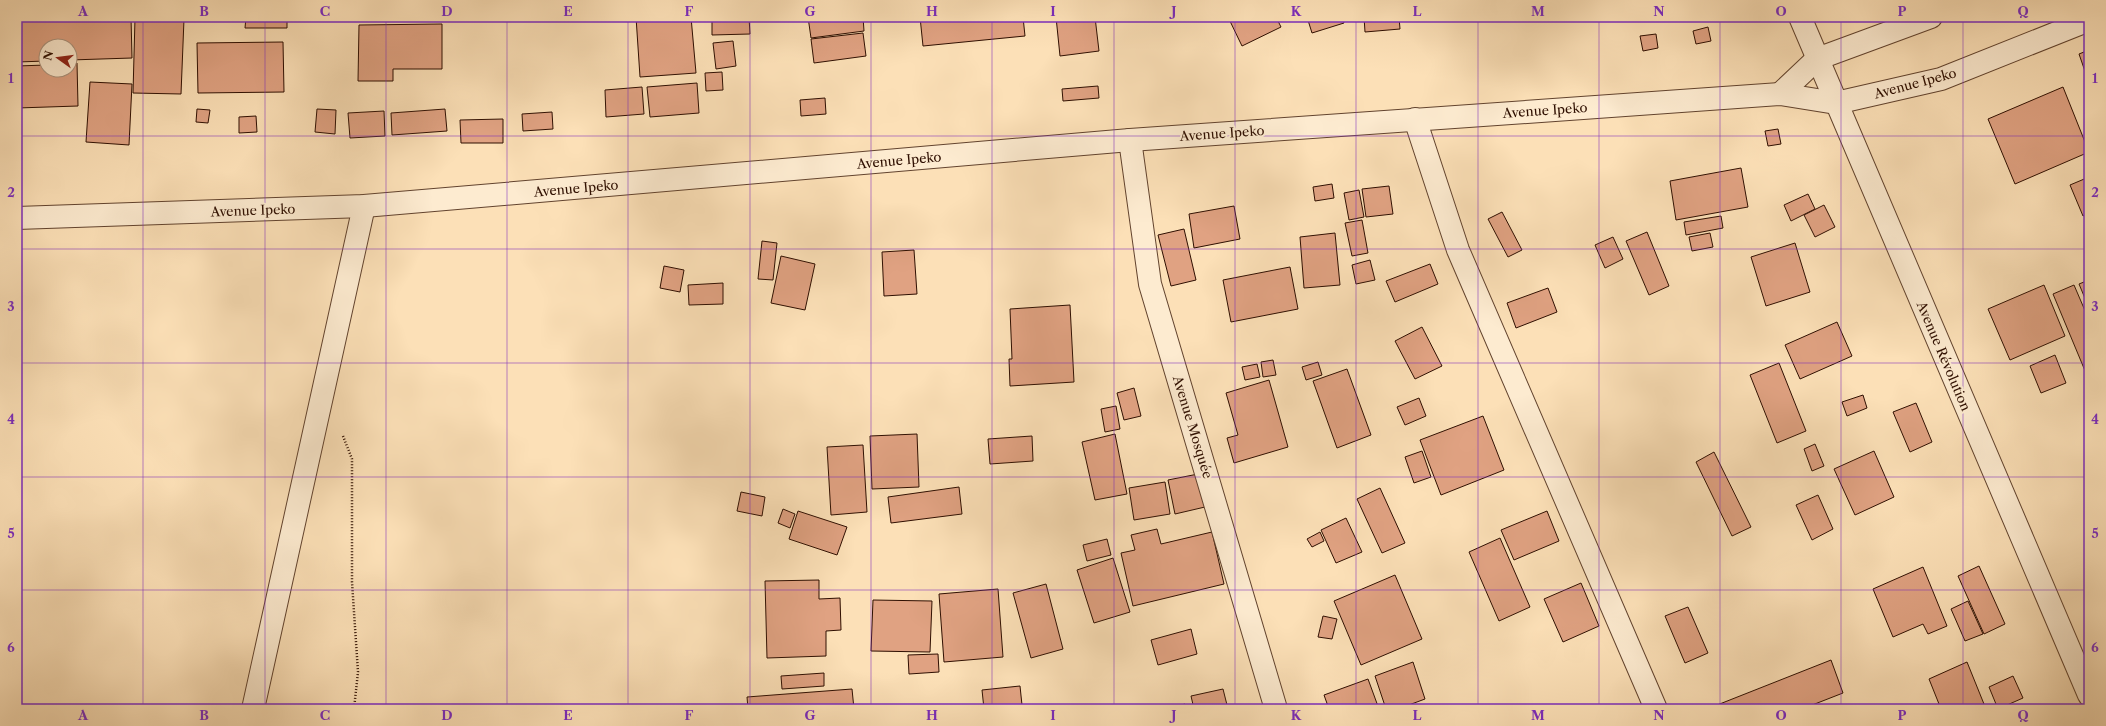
<svg xmlns="http://www.w3.org/2000/svg" width="2106" height="726" font-family="'Libre Caslon Text',serif">
<style>
.building{fill:#e0a282;stroke:#2f0f01}
.lines{fill:none;stroke-linecap:round;stroke-linejoin:round}
.minor-casing{stroke:#62432e;stroke-width:24}
.tertiary-casing{stroke:#62432e;stroke-width:24}
.path{stroke:#2f0f01;stroke-width:2.5;stroke-dasharray:1 2;stroke-linecap:butt}
.minor{stroke:#fdebd0;stroke-width:22}
.tertiary{stroke:#fdebd0;stroke-width:22}
.grid{fill:none;stroke:#7b2cbf;stroke-width:1;stroke-opacity:0.55}
.labels{text-anchor:middle;dominant-baseline:central;stroke-width:4;stroke-linejoin:round;paint-order:stroke}
.street-label{font-size:13px;fill:#2f0f01;stroke:#fdebd0}
.neatline{fill:none;stroke:#7b2cbf;stroke-width:1.5}
.grid-label{font-size:13px;text-anchor:middle;font-weight:bold;fill:#7b2cbf}
</style>
<rect width="100%" height="100%" fill="#fce0b7"/>
<filter id="stains"><feTurbulence type="fractalNoise" baseFrequency=".005" numOctaves="4"/><feColorMatrix values="0 0 0 0 .2 0 0 0 0 .09 0 0 0 0 .02 0 0 0 .5 -.17"/></filter>
<radialGradient id="worn" r=".72"><stop offset=".6" stop-color="#630" stop-opacity="0"/><stop offset="1" stop-color="#630" stop-opacity=".3"/></radialGradient>
<g class="building">
<polygon points="17,17 131,17 132,58 70,60 70,46 46,46 46,61 17,62"/>
<polygon points="246,17 287,17 287,28 245,28"/>
<polygon points="636,17 691,17 696,73 640,77"/>
<polygon points="712,17 749,17 750,34 712,35"/>
<polygon points="808,17 863,17 864,31 811,38"/>
<polygon points="920,17 1023,17 1025,36 923,46"/>
<polygon points="1056,17 1095,17 1099,51 1060,56"/>
<polygon points="1228,17 1276,17 1281,27 1242,46"/>
<polygon points="1307,17 1342,17 1344,23 1312,33"/>
<polygon points="1364,17 1399,17 1400,29 1365,32"/>
<polygon points="135,18 184,19 181,94 133,93"/>
<polygon points="442,24 442,69 393,69 393,81 358,81 359,25"/>
<polygon points="1708,27 1711,41 1696,44 1693,31"/>
<polygon points="863,33 866,56 814,63 811,39"/>
<polygon points="1656,34 1658,48 1643,51 1640,36"/>
<polygon points="733,41 736,66 716,69 713,43"/>
<polygon points="283,42 284,92 198,93 197,43"/>
<polygon points="2089,50 2089,80 2088,80 2079,54"/>
<polygon points="77,63 78,106 17,108 17,66 46,65 46,70 70,70 70,64"/>
<polygon points="722,72 723,90 706,91 705,73"/>
<polygon points="90,82 132,84 129,145 86,142"/>
<polygon points="697,83 699,113 650,117 647,87"/>
<polygon points="1098,86 1099,98 1063,101 1062,89"/>
<polygon points="642,87 644,114 606,117 605,90"/>
<polygon points="2063,87 2089,152 2015,184 1988,119"/>
<polygon points="825,98 826,114 801,116 800,100"/>
<polygon points="197,109 210,110 208,123 196,122"/>
<polygon points="317,109 336,110 335,134 315,132"/>
<polygon points="445,109 447,131 392,135 391,113"/>
<polygon points="384,111 385,136 350,138 348,113"/>
<polygon points="552,112 553,129 523,131 522,114"/>
<polygon points="256,116 257,132 239,133 239,117"/>
<polygon points="503,119 503,143 461,143 460,120"/>
<polygon points="1778,129 1781,144 1768,146 1765,131"/>
<polygon points="1741,168 1748,207 1676,220 1670,181"/>
<polygon points="2089,177 2089,213 2083,216 2070,185"/>
<polygon points="1332,184 1334,198 1315,201 1313,187"/>
<polygon points="1389,186 1393,214 1366,217 1362,189"/>
<polygon points="1359,190 1364,217 1349,220 1344,193"/>
<polygon points="1808,194 1815,209 1791,221 1784,205"/>
<polygon points="1824,205 1835,227 1815,237 1804,215"/>
<polygon points="1234,206 1240,239 1194,248 1189,214"/>
<polygon points="1502,212 1522,250 1508,257 1488,219"/>
<polygon points="1721,216 1723,228 1686,235 1684,222"/>
<polygon points="1362,220 1368,253 1352,256 1345,223"/>
<polygon points="1184,229 1196,280 1171,286 1158,235"/>
<polygon points="1647,232 1669,286 1649,295 1626,241"/>
<polygon points="1335,233 1340,285 1304,288 1300,237"/>
<polygon points="1710,233 1713,247 1692,251 1689,237"/>
<polygon points="1613,237 1623,259 1605,268 1595,245"/>
<polygon points="762,241 777,243 773,280 758,279"/>
<polygon points="1795,243 1810,292 1766,306 1751,257"/>
<polygon points="914,250 917,294 884,296 882,252"/>
<polygon points="781,256 815,264 805,310 771,303"/>
<polygon points="1370,260 1375,280 1356,284 1352,265"/>
<polygon points="1430,264 1438,284 1395,302 1386,281"/>
<polygon points="664,266 684,270 680,292 660,288"/>
<polygon points="1290,267 1298,309 1231,322 1223,280"/>
<polygon points="2089,280 2089,308 2079,284"/>
<polygon points="723,283 723,304 689,305 688,285"/>
<polygon points="2044,285 2065,336 2010,360 1988,309"/>
<polygon points="2074,285 2089,320 2088,378 2053,294"/>
<polygon points="1548,288 1557,312 1516,328 1507,303"/>
<polygon points="1070,305 1074,382 1010,386 1009,359 1012,359 1010,309"/>
<polygon points="1837,322 1852,356 1800,379 1785,345"/>
<polygon points="1422,327 1442,366 1415,379 1395,341"/>
<polygon points="2055,355 2066,383 2041,393 2030,366"/>
<polygon points="1273,360 1276,375 1263,377 1261,362"/>
<polygon points="1318,362 1322,375 1306,380 1302,367"/>
<polygon points="1779,363 1806,431 1777,443 1750,375"/>
<polygon points="1257,364 1260,377 1245,380 1242,367"/>
<polygon points="1347,369 1371,435 1337,448 1313,381"/>
<polygon points="1269,380 1288,447 1234,463 1227,438 1238,435 1226,393"/>
<polygon points="1134,388 1141,416 1124,420 1117,393"/>
<polygon points="1863,395 1867,408 1847,416 1842,402"/>
<polygon points="1419,398 1426,416 1405,425 1397,407"/>
<polygon points="1916,403 1932,442 1910,452 1893,412"/>
<polygon points="1116,406 1120,429 1105,432 1101,409"/>
<polygon points="1483,416 1504,470 1441,495 1420,440"/>
<polygon points="917,434 919,487 872,489 870,436"/>
<polygon points="1115,434 1127,494 1095,500 1082,442"/>
<polygon points="1032,436 1033,461 990,464 988,439"/>
<polygon points="1815,444 1824,466 1812,471 1804,449"/>
<polygon points="863,445 867,512 831,515 827,447"/>
<polygon points="1422,451 1431,477 1414,483 1405,457"/>
<polygon points="1874,451 1894,497 1855,515 1834,469"/>
<polygon points="1714,452 1751,527 1732,536 1696,462"/>
<polygon points="1198,474 1205,507 1175,514 1168,480"/>
<polygon points="1165,482 1170,514 1134,520 1129,488"/>
<polygon points="959,487 962,514 891,523 888,497"/>
<polygon points="1380,488 1405,543 1382,553 1357,499"/>
<polygon points="741,492 765,497 762,516 737,511"/>
<polygon points="1818,495 1833,529 1812,540 1796,505"/>
<polygon points="783,509 795,514 790,528 778,523"/>
<polygon points="798,511 847,527 837,555 789,539"/>
<polygon points="1547,511 1559,541 1514,560 1501,530"/>
<polygon points="1346,518 1362,552 1336,563 1321,530"/>
<polygon points="1157,529 1161,544 1212,532 1224,584 1133,606 1121,553 1135,550 1131,535"/>
<polygon points="1320,532 1324,541 1312,547 1307,539"/>
<polygon points="1500,538 1530,607 1499,621 1469,552"/>
<polygon points="1107,539 1111,555 1087,561 1083,545"/>
<polygon points="1113,558 1130,612 1094,623 1077,570"/>
<polygon points="1979,566 2005,624 1984,634 1958,576"/>
<polygon points="1923,567 1947,626 1928,634 1923,624 1893,637 1873,589"/>
<polygon points="1395,575 1422,639 1361,665 1334,601"/>
<polygon points="819,580 819,599 840,598 841,630 826,631 826,656 767,658 765,581"/>
<polygon points="1581,583 1599,626 1563,642 1544,599"/>
<polygon points="1046,584 1063,649 1031,658 1013,593"/>
<polygon points="998,589 1003,657 944,662 939,594"/>
<polygon points="873,600 932,601 930,652 871,651"/>
<polygon points="1968,601 1983,634 1965,641 1951,609"/>
<polygon points="1688,607 1708,653 1685,663 1665,616"/>
<polygon points="1323,616 1337,619 1332,639 1318,637"/>
<polygon points="1191,629 1197,654 1158,665 1151,640"/>
<polygon points="938,654 939,672 909,674 908,655"/>
<polygon points="1831,660 1843,693 1802,709 1707,709"/>
<polygon points="1413,662 1425,699 1398,709 1386,709 1375,676"/>
<polygon points="1967,662 1986,709 1941,709 1929,679"/>
<polygon points="824,673 824,686 782,689 781,676"/>
<polygon points="2013,676 2023,698 1998,709 1989,687"/>
<polygon points="1368,679 1379,709 1329,709 1324,695"/>
<polygon points="1020,686 1022,705 1006,707 1006,709 984,709 982,690"/>
<polygon points="852,689 854,709 748,709 747,697"/>
<polygon points="1223,689 1228,709 1194,709 1191,696"/>
<polygon points="1185,704 1186,709 1171,709 1170,708"/>
</g>
<g class="lines">
<defs>
<g id="minor">
<polyline points="1415,119 1458,250 1656,709"/>
<polyline points="1130,140 1150,284 1276,709"/>
<polyline points="253,709 364,206"/>
</g>
<g id="tertiary">
<polyline points="1800,17 2089,695"/>
<polyline points="1780,94 1817,59 1931,17"/>
<polyline points="17,218 364,206 1130,140 1780,94 1836,103 1941,79 2089,20"/>
</g>
</defs>
<use href="#minor" class="minor-casing"/>
<use href="#tertiary" class="tertiary-casing"/>
<polyline class="path" points="343,436 352,459 352,582 358,672 354,709"/>
<use href="#minor" class="minor"/>
<use href="#tertiary" class="tertiary"/>
</g>
<path class="grid" d="M143 17V709M265 17V709M386 17V709M507 17V709M628 17V709M750 17V709M871 17V709M992 17V709M1114 17V709M1235 17V709M1356 17V709M1478 17V709M1599 17V709M1720 17V709M1841 17V709M1963 17V709M17 136H2089M17 249H2089M17 363H2089M17 477H2089M17 590H2089"/>
<g class="labels">
<g class="street-label">
<text transform="translate(1915 83) rotate(-15)">Avenue Ipeko</text>
<text transform="translate(1545 110) rotate(-4)">Avenue Ipeko</text>
<text transform="translate(1222 133) rotate(-4)">Avenue Ipeko</text>
<text transform="translate(899 160) rotate(-5)">Avenue Ipeko</text>
<text transform="translate(576 188) rotate(-5)">Avenue Ipeko</text>
<text transform="translate(253 210) rotate(-2)">Avenue Ipeko</text>
<text transform="translate(1944 356) rotate(67)">Avenue Révolution</text>
<text transform="translate(1193 427) rotate(73)">Avenue Mosquée</text>
</g>
</g>
<rect width="2106" height="726" fill="none" stroke="#fce0b7" stroke-width="44"/>
<g transform="translate(58 58) rotate(284)"><circle r="19" fill="#fdebd0" stroke="#ab937d"/>
<path d="M0-3L7 15L0 10L-7 15Z" fill="#8f2418"/>
<text y="-6" font-size="11" font-weight="bold" text-anchor="middle" fill="#2f0f01">N</text>
</g>
<rect x="22" y="22" width="2062" height="682" class="neatline"/>
<g class="grid-label">
<text x="83" y="16">A</text>
<text x="204" y="16">B</text>
<text x="325" y="16">C</text>
<text x="447" y="16">D</text>
<text x="568" y="16">E</text>
<text x="689" y="16">F</text>
<text x="810" y="16">G</text>
<text x="932" y="16">H</text>
<text x="1053" y="16">I</text>
<text x="1174" y="16">J</text>
<text x="1296" y="16">K</text>
<text x="1417" y="16">L</text>
<text x="1538" y="16">M</text>
<text x="1659" y="16">N</text>
<text x="1781" y="16">O</text>
<text x="1902" y="16">P</text>
<text x="2023" y="16">Q</text>
<text x="11" y="83">1</text>
<text x="2095" y="83">1</text>
<text x="11" y="197">2</text>
<text x="2095" y="197">2</text>
<text x="11" y="311">3</text>
<text x="2095" y="311">3</text>
<text x="11" y="424">4</text>
<text x="2095" y="424">4</text>
<text x="11" y="538">5</text>
<text x="2095" y="538">5</text>
<text x="11" y="652">6</text>
<text x="2095" y="652">6</text>
<text x="83" y="720">A</text>
<text x="204" y="720">B</text>
<text x="325" y="720">C</text>
<text x="447" y="720">D</text>
<text x="568" y="720">E</text>
<text x="689" y="720">F</text>
<text x="810" y="720">G</text>
<text x="932" y="720">H</text>
<text x="1053" y="720">I</text>
<text x="1174" y="720">J</text>
<text x="1296" y="720">K</text>
<text x="1417" y="720">L</text>
<text x="1538" y="720">M</text>
<text x="1659" y="720">N</text>
<text x="1781" y="720">O</text>
<text x="1902" y="720">P</text>
<text x="2023" y="720">Q</text>
</g>
<rect width="100%" height="100%" filter="url(#stains)"/>
<rect width="100%" height="100%" fill="url(#worn)"/>
</svg>
